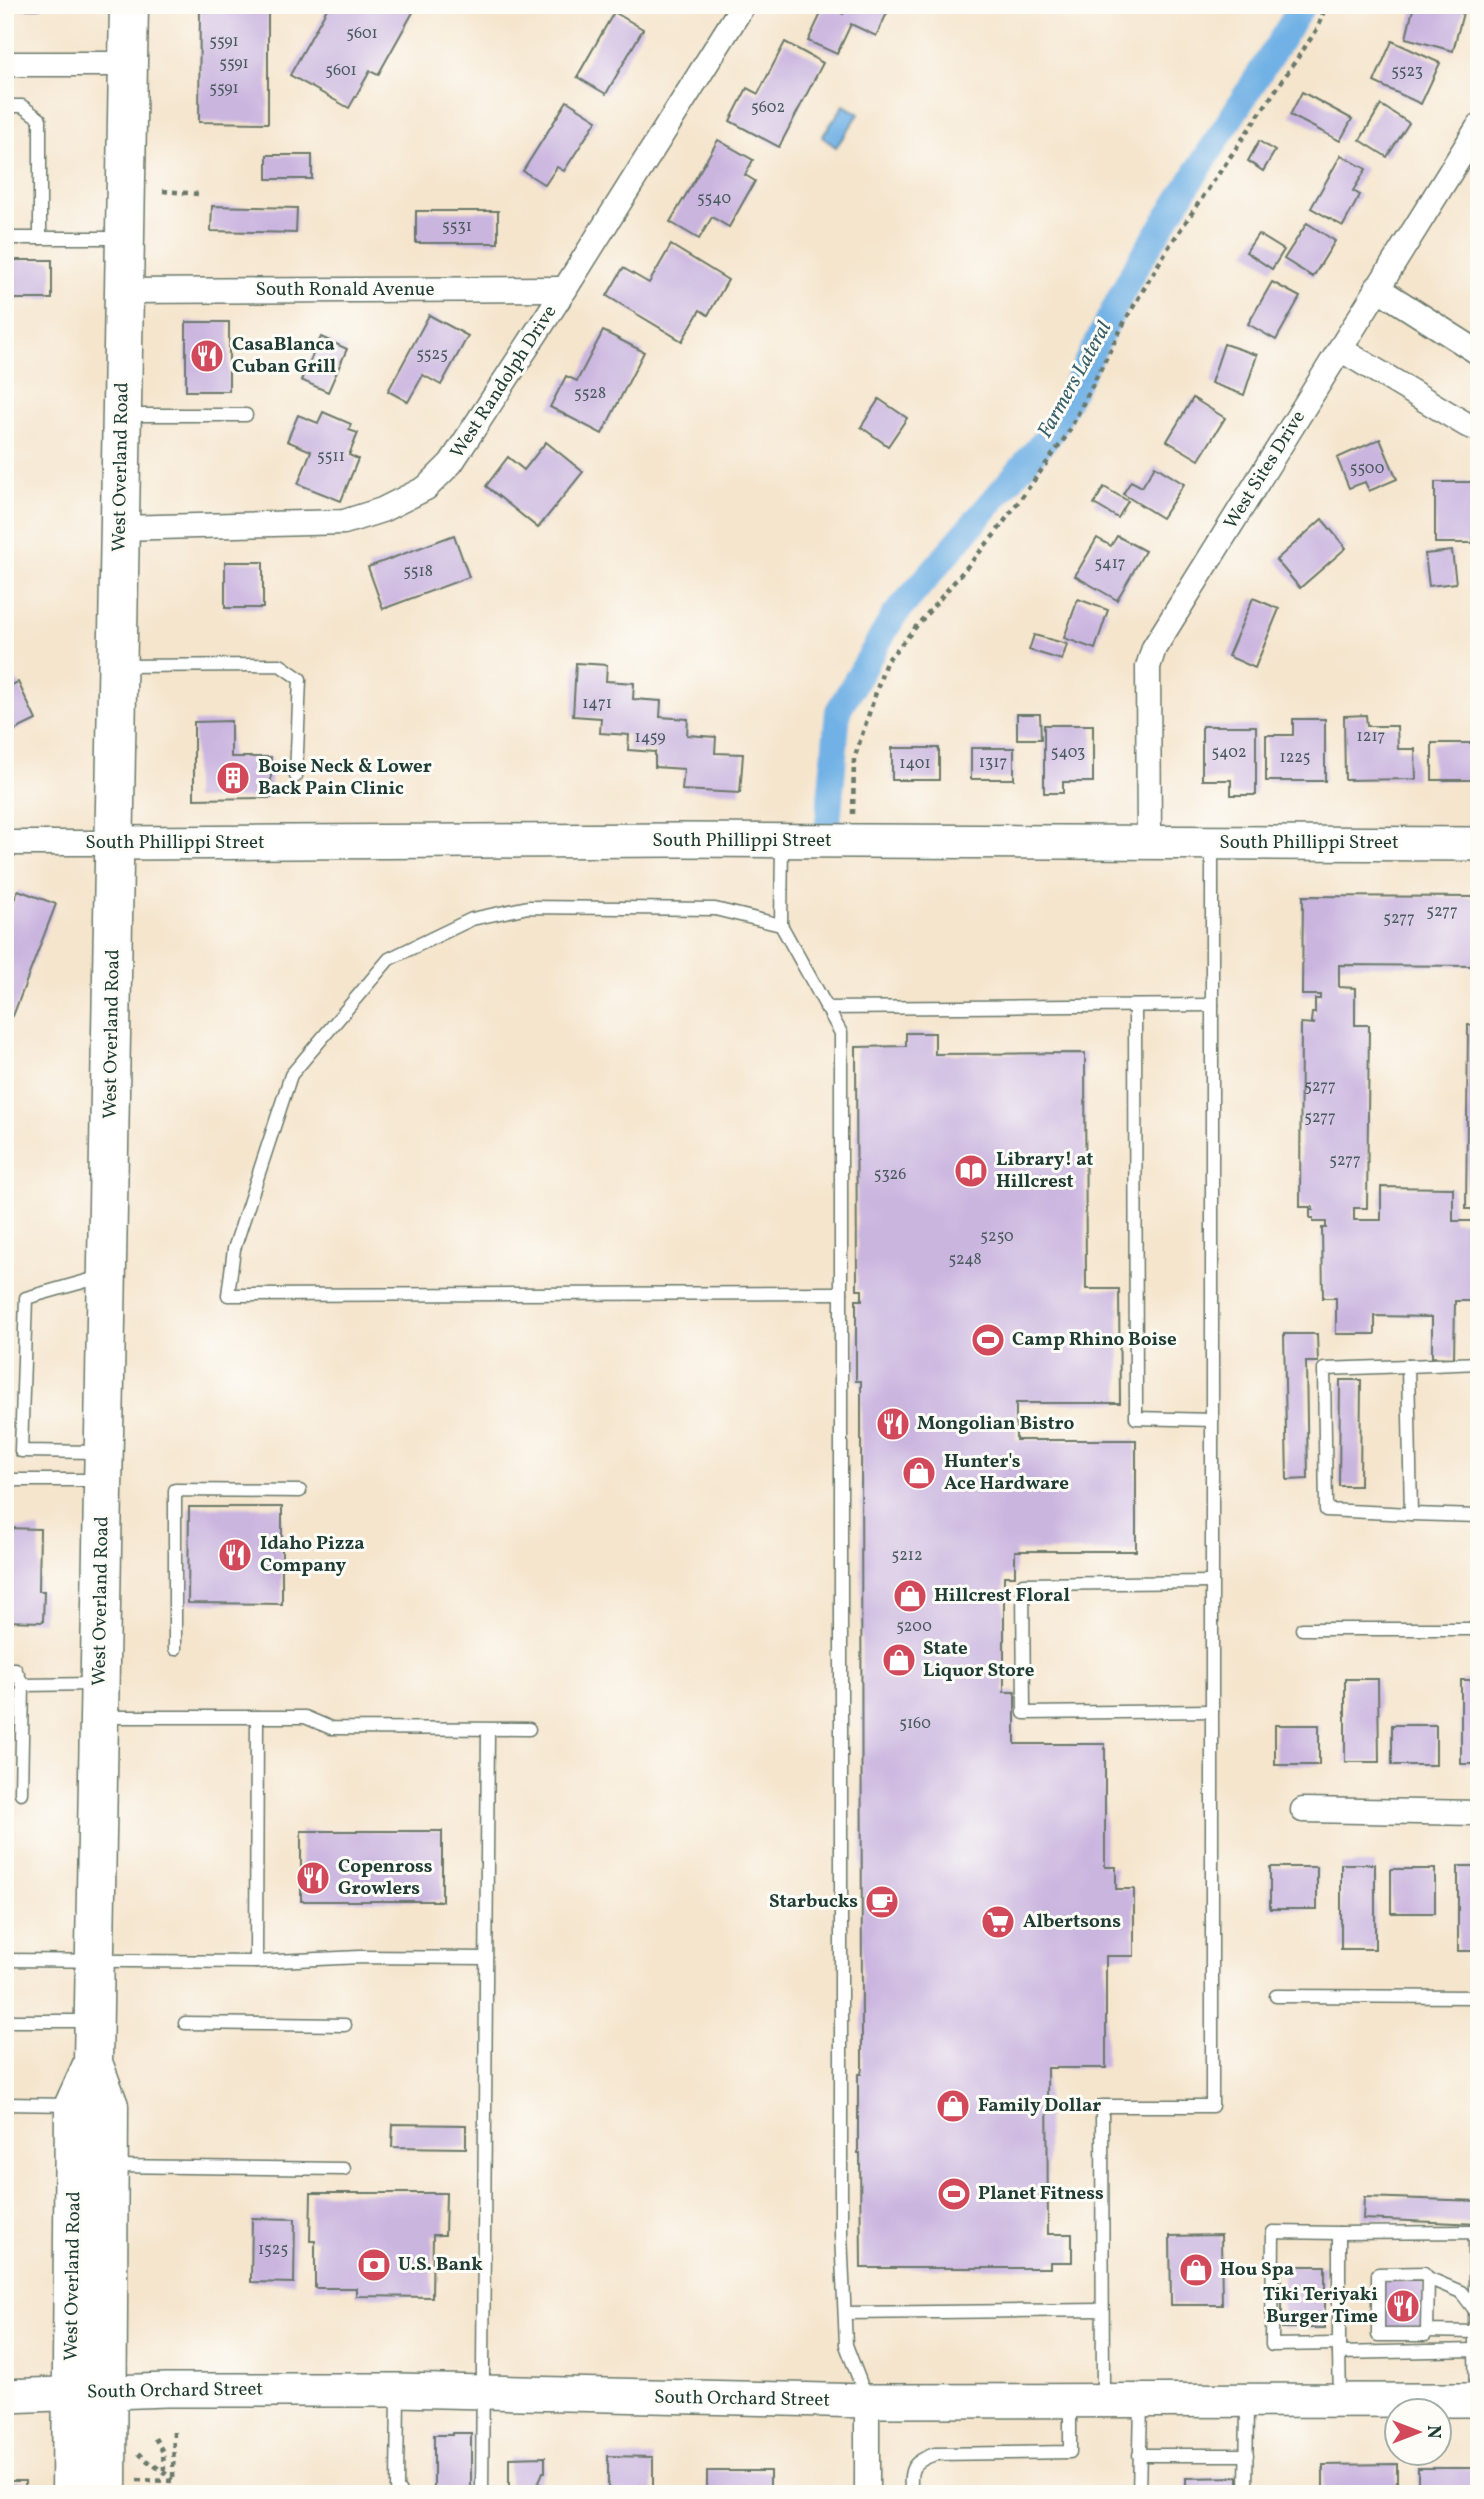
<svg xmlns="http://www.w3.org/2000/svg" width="1484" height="2499" font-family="Vollkorn,serif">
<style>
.water{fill:#71b1e5;stroke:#48778c;stroke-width:2}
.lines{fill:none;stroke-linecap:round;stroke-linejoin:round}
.canal{stroke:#71b1e5;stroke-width:26}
.building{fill:#cab5df}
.lane-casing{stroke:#6a786a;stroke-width:15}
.street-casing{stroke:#6a786a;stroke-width:27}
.secondary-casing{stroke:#6a786a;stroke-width:36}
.primary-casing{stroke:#6a786a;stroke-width:41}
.path{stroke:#6a786a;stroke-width:4.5;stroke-dasharray:5 5;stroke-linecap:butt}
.lane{stroke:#fff;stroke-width:12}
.street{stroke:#fff;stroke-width:24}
.secondary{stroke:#fff;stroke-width:33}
.primary{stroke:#fff;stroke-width:38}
.labels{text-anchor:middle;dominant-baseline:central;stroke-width:6;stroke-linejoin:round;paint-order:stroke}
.number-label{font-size:16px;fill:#4a5b5f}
.street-label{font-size:19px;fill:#1f3d34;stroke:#fdfcf7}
.poi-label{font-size:19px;font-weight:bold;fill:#1f3d34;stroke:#fdfcf7;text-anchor:start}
.water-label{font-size:21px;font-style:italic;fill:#386069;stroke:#fdfcf7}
</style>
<rect width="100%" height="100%" fill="#fdfcf7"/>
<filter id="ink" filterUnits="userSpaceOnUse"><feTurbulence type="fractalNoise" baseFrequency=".0143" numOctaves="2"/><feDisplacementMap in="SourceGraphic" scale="14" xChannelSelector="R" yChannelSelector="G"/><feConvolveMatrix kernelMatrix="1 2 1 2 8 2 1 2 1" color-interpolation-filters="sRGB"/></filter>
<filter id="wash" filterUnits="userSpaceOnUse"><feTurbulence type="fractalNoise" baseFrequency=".00686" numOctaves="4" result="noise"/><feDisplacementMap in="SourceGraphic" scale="28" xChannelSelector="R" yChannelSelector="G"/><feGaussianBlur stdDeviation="1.57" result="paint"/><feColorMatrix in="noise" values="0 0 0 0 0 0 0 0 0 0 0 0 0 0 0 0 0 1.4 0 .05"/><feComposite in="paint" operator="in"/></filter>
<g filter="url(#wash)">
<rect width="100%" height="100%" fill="#f5e5cd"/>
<polygon class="water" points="844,105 859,114 836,147 822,137"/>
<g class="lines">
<polyline class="canal" points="828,824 838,711 893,617 1050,434 1134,270 1303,5"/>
</g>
<g id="blocks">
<g class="building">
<rect x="5" y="5" width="34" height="4"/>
<polygon points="200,5 268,5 268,123 199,122"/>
<polygon points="329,5 417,5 378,75 370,71 349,108 290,75"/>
<polygon points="825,5 843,14 847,5 891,5 876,36 851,24 837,54 808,41"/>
<polygon points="1414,5 1465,5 1453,51 1406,38"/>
<polygon points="614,12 643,29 606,94 577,77"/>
<polygon points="1392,41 1440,63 1421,104 1374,82"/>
<polygon points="785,42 823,63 779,147 730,121 747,88 758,94"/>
<polygon points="1302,92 1352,119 1340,141 1290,115"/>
<polygon points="567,101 597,120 564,171 557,167 545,185 523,171"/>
<polygon points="1381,105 1409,123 1387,157 1360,140"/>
<polygon points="718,140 753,160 745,175 755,181 729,227 712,217 699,239 670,222"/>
<polygon points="1259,141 1275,151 1263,171 1248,161"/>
<rect x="267" y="155" width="45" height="24"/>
<polygon points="1341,155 1366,169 1353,191 1360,195 1343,226 1311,208"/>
<polygon points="212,206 297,208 296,233 211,231"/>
<rect x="416" y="211" width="82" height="32"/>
<polygon points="1307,223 1335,241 1313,277 1284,259"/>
<polygon points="1258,234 1284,250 1272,269 1246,252"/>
<polygon points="671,245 728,280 708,315 700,310 682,341 607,296 623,268 649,283"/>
<rect x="5" y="260" width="47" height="39"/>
<polygon points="1272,282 1300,297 1276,340 1248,324"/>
<polygon points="429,315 468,336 441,385 423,375 408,402 388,391"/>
<rect x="186" y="322" width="43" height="69"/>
<polygon points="603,331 644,352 602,434 550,407 566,376 577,381"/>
<polygon points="321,337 347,349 328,392 301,380"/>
<polygon points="1224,344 1257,355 1244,395 1211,383"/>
<rect x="5" y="368" width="5" height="47"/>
<polygon points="1193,398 1225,418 1199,460 1167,441"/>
<polygon points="879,399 907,418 888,446 861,427"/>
<polygon points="323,412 351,424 349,430 358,433 349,455 358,459 341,501 298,484 311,451 287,441 298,415 318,423"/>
<polygon points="1380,439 1397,479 1369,491 1365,482 1349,488 1337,458"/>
<polygon points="546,442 583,472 538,528 486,486 508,457 524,470"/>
<polygon points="1155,466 1184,484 1162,518 1123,494 1131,481 1142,487"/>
<rect x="1435" y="482" width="38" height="61"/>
<polygon points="1104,487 1128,501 1118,518 1094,504"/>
<polygon points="1322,519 1346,548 1300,588 1276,560"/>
<polygon points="454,535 469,577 383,609 368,567"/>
<polygon points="1117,536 1145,551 1117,600 1075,576 1097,538 1111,546"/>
<polygon points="1452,551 1456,583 1429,586 1425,554"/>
<rect x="225" y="562" width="38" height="46"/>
<polygon points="1253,598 1279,609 1255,668 1228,656"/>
<polygon points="1078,599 1108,610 1095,649 1064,638"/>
<polygon points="1034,635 1067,644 1062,660 1029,650"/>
<polygon points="576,663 607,665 606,681 634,683 633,699 661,701 660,717 688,719 687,735 716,737 715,753 743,754 740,793 682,790 684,769 655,767 655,752 628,750 629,735 600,733 601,718 573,716"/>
<polygon points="18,682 36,720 5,735 5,688"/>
<polygon points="1017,714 1040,714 1041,739 1017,739"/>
<polygon points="1366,715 1367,726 1397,726 1398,749 1415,749 1416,779 1345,780 1344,716"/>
<polygon points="1293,719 1325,719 1325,781 1266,781 1266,735 1293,735"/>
<polygon points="231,721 231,757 271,757 271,798 194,799 194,722"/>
<polygon points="1044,725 1093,725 1093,782 1063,782 1063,793 1044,793"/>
<polygon points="1202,726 1256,726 1256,795 1231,795 1231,780 1202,780"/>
<rect x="1432" y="743" width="46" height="37"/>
<rect x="892" y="748" width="47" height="32"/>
<rect x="971" y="748" width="43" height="31"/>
<polygon points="18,890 56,904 13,1016 5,1013 5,924"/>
<polygon points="1303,896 1479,897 1479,966 1339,965 1339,987 1355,988 1355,1025 1369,1025 1367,1208 1354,1208 1354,1220 1381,1220 1381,1187 1453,1188 1453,1221 1479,1221 1479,1301 1455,1301 1454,1358 1432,1357 1432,1317 1375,1316 1375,1334 1336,1334 1336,1298 1323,1298 1322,1228 1326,1228 1326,1222 1313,1222 1313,1218 1310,1218 1310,1210 1313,1210 1313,1207 1300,1207 1301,1023 1315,1024 1311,1022 1312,1013 1315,1013 1315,999 1320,999 1320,995 1302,995"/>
<polygon points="1468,1025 1479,1025 1479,1209 1466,1209"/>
<polygon points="906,1033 935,1033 935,1054 1085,1053 1086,1289 1119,1289 1120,1403 1016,1403 1016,1440 1136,1440 1136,1551 1015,1551 1015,1576 1004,1576 1004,1692 1015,1692 1015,1744 1105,1744 1105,1867 1116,1867 1116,1889 1134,1889 1134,1956 1106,1956 1106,2068 1047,2068 1048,2234 1072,2234 1072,2262 1050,2262 1050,2268 861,2268 860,2153 858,2153 858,2074 861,2074 862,2068 861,1404 861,1381 856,1381 856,1300 862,1300 862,1290 857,1290 856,1047 906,1046"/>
<polygon points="1284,1334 1317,1334 1318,1362 1306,1362 1308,1479 1287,1480"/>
<polygon points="1340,1380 1361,1380 1360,1486 1339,1486"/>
<polygon points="189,1507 282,1507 282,1604 188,1603"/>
<polygon points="5,1528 40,1529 39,1591 44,1591 43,1622 5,1621"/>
<polygon points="1345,1679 1378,1679 1379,1762 1345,1762"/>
<rect x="1461" y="1680" width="18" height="84"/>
<rect x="1275" y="1725" width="44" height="40"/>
<rect x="1392" y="1725" width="44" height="40"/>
<rect x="301" y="1831" width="141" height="70"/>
<rect x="1341" y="1864" width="34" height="85"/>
<rect x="1458" y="1866" width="21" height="85"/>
<rect x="1270" y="1867" width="47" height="42"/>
<rect x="1391" y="1869" width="44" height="44"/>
<polygon points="393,2124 466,2125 466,2148 392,2147"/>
<polygon points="311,2193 446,2193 445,2235 433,2235 432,2297 356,2296 356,2288 315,2288 315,2241 310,2241"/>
<polygon points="1364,2197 1479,2201 1479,2224 1363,2219"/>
<polygon points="252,2218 295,2219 294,2283 251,2282"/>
<polygon points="1221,2235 1222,2305 1171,2305 1170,2236"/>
<rect x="1282" y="2266" width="43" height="62"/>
<rect x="1381" y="2280" width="43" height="52"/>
<polygon points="452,2433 471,2433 471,2494 434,2494 434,2435 452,2435"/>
<polygon points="608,2456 653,2457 653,2494 608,2494"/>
<polygon points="545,2457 545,2472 543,2472 534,2494 509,2494 509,2458"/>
<polygon points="1397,2464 1397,2494 1323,2494 1323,2465"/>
<rect x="1418" y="2468" width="61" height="26"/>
<rect x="707" y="2471" width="63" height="23"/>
<polygon points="1238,2477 1238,2494 1186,2494 1186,2478"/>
<rect x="5" y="2481" width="20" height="13"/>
</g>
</g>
</g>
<g filter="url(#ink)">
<use href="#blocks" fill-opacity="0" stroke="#6a786a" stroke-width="2"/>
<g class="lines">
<defs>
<g id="lane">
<polyline points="5,106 22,106 40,119 40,238"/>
<polyline points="5,238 121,238"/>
<polyline points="126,415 246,415"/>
<polyline points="122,666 280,665 300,679 296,776"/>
<polyline points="782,841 781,925 841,1033 841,2234 846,2345 867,2400"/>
<polyline points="781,925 715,909 528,907 472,919 389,959 291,1075 234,1249 228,1295 841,1293"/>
<polyline points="1135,1006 1136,1418 1212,1420"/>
<polyline points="826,1008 1212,1005"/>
<polyline points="1479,1363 1408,1366 1411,1514 1479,1516"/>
<polyline points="1408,1366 1324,1369 1326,1510 1411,1514"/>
<polyline points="99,1452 21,1451 26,1298 104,1276"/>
<polyline points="5,1480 100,1480"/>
<polyline points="1212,1582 1023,1584 1024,1713 1212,1711"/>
<polyline points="1302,1629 1479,1629"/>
<polyline points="175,1649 175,1490 300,1491"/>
<polyline points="5,1669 15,1669 23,1685"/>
<polyline points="103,1717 305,1717 331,1728 529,1729"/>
<polyline points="21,1793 23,1685 96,1684"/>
<polyline points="5,1960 256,1962 360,1957 486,1958"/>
<polyline points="256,1962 257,1717"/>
<polyline points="1276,1996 1479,1997"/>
<polyline points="5,2021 90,2021"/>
<polyline points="185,2023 345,2025"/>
<polyline points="5,2104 71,2105"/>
<polyline points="112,2166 344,2169"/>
<polyline points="1339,2233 1273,2232 1272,2345 1339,2344"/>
<polyline points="1474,2309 1461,2292 1428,2278 1427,2331 1475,2332"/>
<polyline points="845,2313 1102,2310"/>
<polyline points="1427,2331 1425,2335 1378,2335 1378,2274 1424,2273 1428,2278"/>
<polyline points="1339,2353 1339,2233 1475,2232 1475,2350"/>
<polyline points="398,2390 397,2488 401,2494"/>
<polyline points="1340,2398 1339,2353 1475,2350 1476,2399"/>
<polyline points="1103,2399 1102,2106 1212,2106 1212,843"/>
<polyline points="1139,2455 1247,2455"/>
<polyline points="482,2494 488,1730"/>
<path d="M911 2494C910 2469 910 2463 935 2454L1070 2452V2403"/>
<polyline points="1139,2494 1141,2403"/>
<polyline points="1246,2494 1247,2403"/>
</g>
<g id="street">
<polyline points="5,64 128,64"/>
<polyline points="1377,288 1479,353"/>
<polyline points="124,291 565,289"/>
<polyline points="1340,349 1467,425 1479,429"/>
<polyline points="120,528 344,522 382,510 426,488 451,463 565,289 743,5"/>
<polyline points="1149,842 1148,667 1154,648 1479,126"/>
<polyline points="5,843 115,843"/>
<polyline points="1303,1810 1479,1813"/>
<polyline points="867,2401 867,2494"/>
</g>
<g id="secondary">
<polyline points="115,843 678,840 1479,844"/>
<polyline points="5,2396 166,2390 398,2390 867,2401 1479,2400"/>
</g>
<g id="primary">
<polyline points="71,2494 74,2105 93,2063"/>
<polyline points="107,2494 109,2106 93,2063 129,5"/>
</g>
</defs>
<use href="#lane" class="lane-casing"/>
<use href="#street" class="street-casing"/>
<use href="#secondary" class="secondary-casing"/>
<use href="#primary" class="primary-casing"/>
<g class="path">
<polyline points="163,191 199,194"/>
<polyline points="853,814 854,759 886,662 995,534 1067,435 1126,319 1168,248 1318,28 1326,5"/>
<polyline points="155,2438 163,2452 164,2470"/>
<path d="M139 2453C149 2465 162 2468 172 2480"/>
<polyline points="137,2480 173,2481 174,2427"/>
</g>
<use href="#lane" class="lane"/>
<use href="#street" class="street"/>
<use href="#secondary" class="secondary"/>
<use href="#primary" class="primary"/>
</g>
</g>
<defs>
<symbol id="restaurant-disc" viewBox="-11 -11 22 22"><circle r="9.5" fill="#d1495b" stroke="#fdfcf7"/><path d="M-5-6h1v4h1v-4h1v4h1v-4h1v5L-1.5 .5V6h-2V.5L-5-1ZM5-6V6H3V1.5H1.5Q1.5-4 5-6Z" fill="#fff"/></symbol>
<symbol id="building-disc" viewBox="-11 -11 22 22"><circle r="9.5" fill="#d1495b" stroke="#fdfcf7"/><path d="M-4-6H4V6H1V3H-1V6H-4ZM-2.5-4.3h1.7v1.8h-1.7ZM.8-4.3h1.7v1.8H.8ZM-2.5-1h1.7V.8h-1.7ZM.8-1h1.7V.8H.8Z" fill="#fff"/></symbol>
<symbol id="library-disc" viewBox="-11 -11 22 22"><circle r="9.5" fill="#d1495b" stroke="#fdfcf7"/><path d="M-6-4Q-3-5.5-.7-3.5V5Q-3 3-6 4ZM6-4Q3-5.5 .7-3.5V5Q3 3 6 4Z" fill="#fff"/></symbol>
<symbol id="stadium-disc" viewBox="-11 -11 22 22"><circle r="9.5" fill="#d1495b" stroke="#fdfcf7"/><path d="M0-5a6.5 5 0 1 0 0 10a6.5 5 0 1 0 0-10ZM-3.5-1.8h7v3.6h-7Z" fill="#fff"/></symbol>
<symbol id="shop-disc" viewBox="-11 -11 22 22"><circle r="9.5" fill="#d1495b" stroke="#fdfcf7"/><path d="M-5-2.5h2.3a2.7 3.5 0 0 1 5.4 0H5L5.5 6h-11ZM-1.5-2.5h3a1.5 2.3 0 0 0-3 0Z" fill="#fff"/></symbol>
<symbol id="cafe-disc" viewBox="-11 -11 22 22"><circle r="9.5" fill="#d1495b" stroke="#fdfcf7"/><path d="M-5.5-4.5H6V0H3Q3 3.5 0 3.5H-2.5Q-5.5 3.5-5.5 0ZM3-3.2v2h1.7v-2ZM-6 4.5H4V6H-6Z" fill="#fff"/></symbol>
<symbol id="supermarket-disc" viewBox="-11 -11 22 22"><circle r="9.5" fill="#d1495b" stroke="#fdfcf7"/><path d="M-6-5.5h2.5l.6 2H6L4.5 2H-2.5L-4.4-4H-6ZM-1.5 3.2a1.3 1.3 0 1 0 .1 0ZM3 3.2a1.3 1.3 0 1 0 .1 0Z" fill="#fff"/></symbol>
<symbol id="bank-disc" viewBox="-11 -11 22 22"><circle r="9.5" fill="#d1495b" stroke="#fdfcf7"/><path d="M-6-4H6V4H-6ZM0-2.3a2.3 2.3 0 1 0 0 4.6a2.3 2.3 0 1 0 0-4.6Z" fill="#fff"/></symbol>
</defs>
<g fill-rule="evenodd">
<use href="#restaurant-disc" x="188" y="337" width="38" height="38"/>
<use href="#building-disc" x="214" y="759" width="38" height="38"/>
<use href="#library-disc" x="952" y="1152" width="38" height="38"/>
<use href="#stadium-disc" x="969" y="1321" width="38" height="38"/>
<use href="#restaurant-disc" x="874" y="1405" width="38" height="38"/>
<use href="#shop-disc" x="900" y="1454" width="38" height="38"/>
<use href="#restaurant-disc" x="216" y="1536" width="38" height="38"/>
<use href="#shop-disc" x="891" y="1577" width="38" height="38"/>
<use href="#shop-disc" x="880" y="1641" width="38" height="38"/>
<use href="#restaurant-disc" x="294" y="1859" width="38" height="38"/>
<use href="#cafe-disc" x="863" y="1883" width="38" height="38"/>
<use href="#supermarket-disc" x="979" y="1903" width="38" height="38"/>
<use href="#shop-disc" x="934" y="2087" width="38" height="38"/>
<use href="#stadium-disc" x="935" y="2175" width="38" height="38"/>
<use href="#bank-disc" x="355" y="2246" width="38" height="38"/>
<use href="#shop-disc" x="1177" y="2251" width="38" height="38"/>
<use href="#restaurant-disc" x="1384" y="2287" width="38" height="38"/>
</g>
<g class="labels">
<g class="number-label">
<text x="362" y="34">5601</text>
<text x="224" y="42">5591</text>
<text x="234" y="64">5591</text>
<text x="341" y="71">5601</text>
<text x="1407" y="72">5523</text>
<text x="224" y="89">5591</text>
<text x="768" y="108">5602</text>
<text x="714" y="199">5540</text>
<text x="457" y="227">5531</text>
<text x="432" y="355">5525</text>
<text x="590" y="394">5528</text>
<text x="331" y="457">5511</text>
<text x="1367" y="469">5500</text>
<text x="1110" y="564">5417</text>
<text x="418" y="572">5518</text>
<text x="597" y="704">1471</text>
<text x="1371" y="737">1217</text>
<text x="650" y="738">1459</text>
<text x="1068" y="753">5403</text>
<text x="1229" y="753">5402</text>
<text x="1295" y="758">1225</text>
<text x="993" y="763">1317</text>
<text x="915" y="764">1401</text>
<text x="1442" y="912">5277</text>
<text x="1399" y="919">5277</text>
<text x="1320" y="1087">5277</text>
<text x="1320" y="1118">5277</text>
<text x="1345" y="1161">5277</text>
<text x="890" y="1175">5326</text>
<text x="997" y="1237">5250</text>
<text x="965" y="1260">5248</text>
<text x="907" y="1556">5212</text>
<text x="914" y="1627">5200</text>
<text x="915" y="1724">5160</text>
<text x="273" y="2250">1525</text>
</g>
<g class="street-label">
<text x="345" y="290">South Ronald Avenue</text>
<text transform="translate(504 382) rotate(-57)">West Randolph Drive</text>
<text transform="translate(121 467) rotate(-89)">West Overland Road</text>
<text transform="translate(1265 470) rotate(-58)">West Sites Drive</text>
<text x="742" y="841">South Phillippi Street</text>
<text x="175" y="843">South Phillippi Street</text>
<text x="1309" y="843">South Phillippi Street</text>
<text transform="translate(112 1034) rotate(-89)">West Overland Road</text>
<text transform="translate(101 1601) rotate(-89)">West Overland Road</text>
<text transform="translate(73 2276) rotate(-89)">West Overland Road</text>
<text transform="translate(175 2391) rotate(-1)">South Orchard Street</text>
<text transform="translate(742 2399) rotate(1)">South Orchard Street</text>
</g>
<g class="poi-label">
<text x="232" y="345">CasaBlanca<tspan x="232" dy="22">Cuban Grill</tspan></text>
<text x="258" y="767">Boise Neck &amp; Lower<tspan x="258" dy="22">Back Pain Clinic</tspan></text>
<text x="996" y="1160">Library! at<tspan x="996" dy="22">Hillcrest</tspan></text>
<text x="1012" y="1340">Camp Rhino Boise</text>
<text x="917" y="1424">Mongolian Bistro</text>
<text x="944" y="1462">Hunter's<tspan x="944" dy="22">Ace Hardware</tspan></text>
<text x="260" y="1544">Idaho Pizza<tspan x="260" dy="22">Company</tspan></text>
<text x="934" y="1596">Hillcrest Floral</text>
<text x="923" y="1649">State<tspan x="923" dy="22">Liquor Store</tspan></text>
<text x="338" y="1867">Copenross<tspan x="338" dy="22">Growlers</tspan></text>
<text x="858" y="1902" text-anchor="end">Starbucks</text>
<text x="1023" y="1922">Albertsons</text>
<text x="978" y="2106">Family Dollar</text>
<text x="978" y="2194">Planet Fitness</text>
<text x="398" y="2265">U.S. Bank</text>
<text x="1220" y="2270">Hou Spa</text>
<text x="1378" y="2295" text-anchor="end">Tiki Teriyaki<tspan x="1378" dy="22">Burger Time</tspan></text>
</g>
<g class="water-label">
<text transform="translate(1075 380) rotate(-61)">Farmers Lateral</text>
</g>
</g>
<rect width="1484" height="2499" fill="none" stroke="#fdfcf7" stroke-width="28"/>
<g transform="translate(1418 2432) rotate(90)"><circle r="33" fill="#fdfcf7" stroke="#a4b0a9" stroke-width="2"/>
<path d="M0-5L12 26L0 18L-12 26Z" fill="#d1495b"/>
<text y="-10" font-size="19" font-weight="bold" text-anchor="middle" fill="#1f3d34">N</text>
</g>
</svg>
